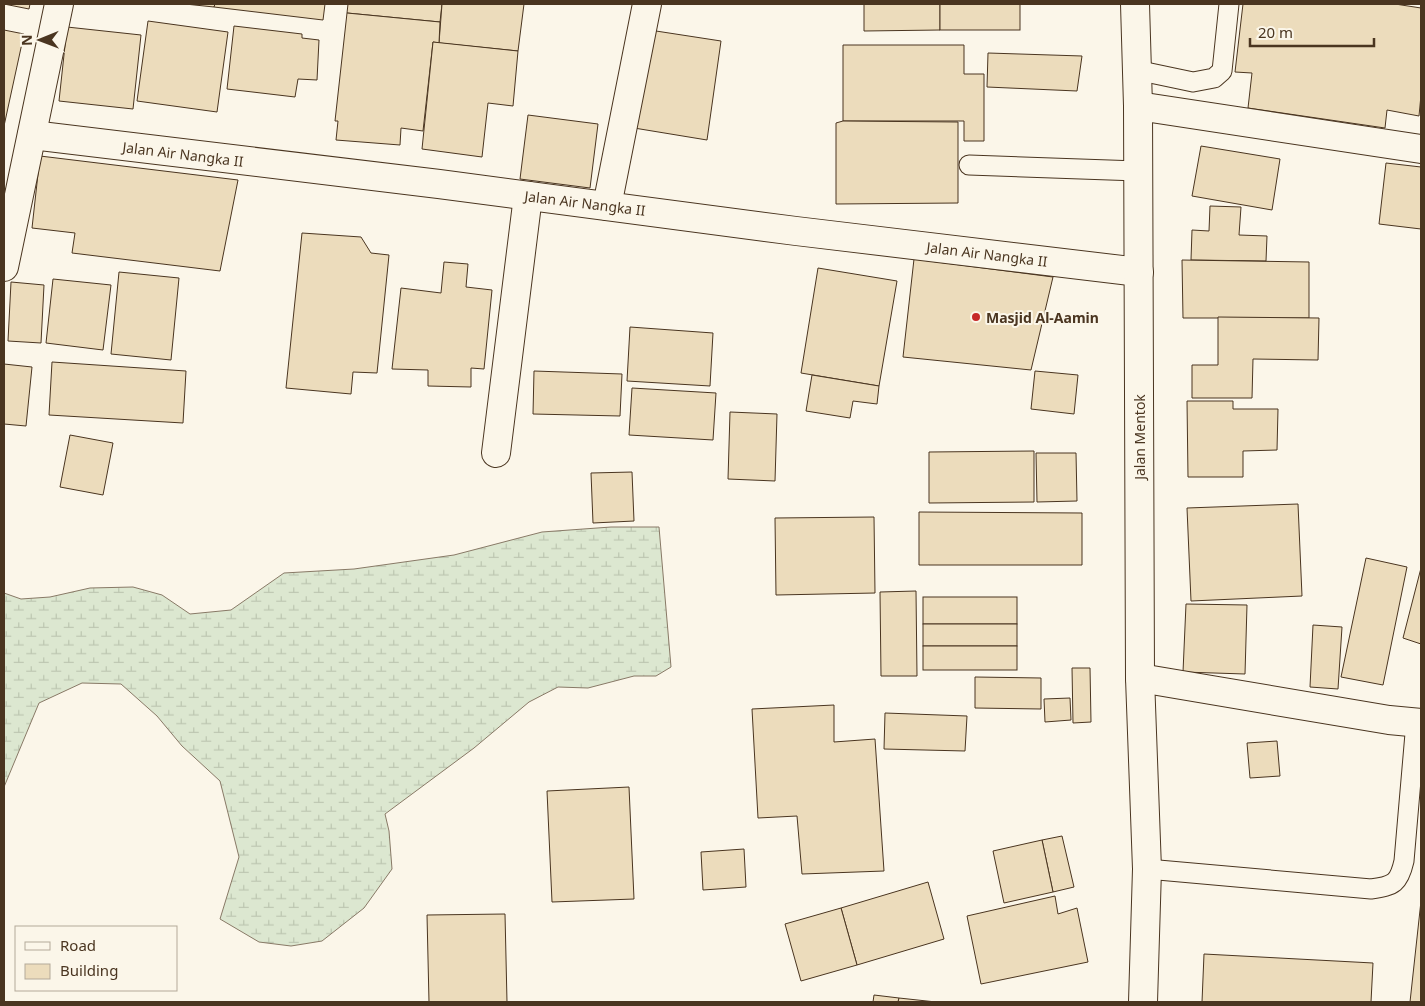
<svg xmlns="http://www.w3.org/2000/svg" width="1425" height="1006" font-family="'Noto Sans',sans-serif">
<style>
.wetland{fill:url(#wetland-marsh);stroke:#887966}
.building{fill:#ecdcbc;stroke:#4a3520}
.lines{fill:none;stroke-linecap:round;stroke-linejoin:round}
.lane-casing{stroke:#4a3520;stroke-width:21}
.street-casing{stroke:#4a3520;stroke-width:30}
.highway-casing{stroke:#4a3520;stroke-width:30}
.lane{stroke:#fbf6e9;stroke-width:19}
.street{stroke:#fbf6e9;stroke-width:28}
.highway{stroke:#fbf6e9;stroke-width:28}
.poi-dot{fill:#c62828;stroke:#fbf6e9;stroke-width:2}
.labels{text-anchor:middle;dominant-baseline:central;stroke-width:4;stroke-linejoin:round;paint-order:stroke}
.street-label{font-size:14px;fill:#4a3520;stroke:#fbf6e9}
.poi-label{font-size:14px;font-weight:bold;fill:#4a3520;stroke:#fbf6e9;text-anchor:start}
</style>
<defs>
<pattern id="wetland-marsh" width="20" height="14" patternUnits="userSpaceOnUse" patternTransform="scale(1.25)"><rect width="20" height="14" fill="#dce7d0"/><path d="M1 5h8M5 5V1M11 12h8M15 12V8" fill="none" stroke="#bec7b2"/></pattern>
</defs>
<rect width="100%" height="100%" fill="#fbf6e9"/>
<polygon class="wetland" points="611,527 659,527 671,667 656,676 634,676 588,688 558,687 529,702 474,748 385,814 389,831 392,869 364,908 322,941 291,946 259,942 220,919 239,857 220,781 182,746 157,716 121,684 82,683 39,703 4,787 4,593 21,599 50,597 90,588 133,587 162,595 190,614 231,610 284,573 354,569 454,555 542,532"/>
<g class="building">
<polygon points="4,4 30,4 29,9"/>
<polygon points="185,4 215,4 214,7"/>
<polygon points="215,4 325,4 323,20 214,7"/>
<polygon points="348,4 442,4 440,22 347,13"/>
<polygon points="442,4 524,4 518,51 439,43"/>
<polygon points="864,4 940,4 940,30 864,31"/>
<rect x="940" y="4" width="80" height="26"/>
<polygon points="1243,4 1395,4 1421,8 1421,95 1419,116 1387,110 1385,128 1248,108 1252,73 1235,72"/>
<polygon points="347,13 440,22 439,43 433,42 423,131 401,128 400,145 336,140 338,121 335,121"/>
<polygon points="148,21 228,32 217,112 137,101"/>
<polygon points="234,26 302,34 302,38 319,40 317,80 298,79 295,97 227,89"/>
<polygon points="67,27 141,35 133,109 59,101"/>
<polygon points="643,29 721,41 707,140 628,127"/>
<polygon points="4,30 24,34 4,126"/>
<polygon points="433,42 518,51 513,106 488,103 482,157 422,149"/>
<polygon points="843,45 964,45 964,74 984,74 984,141 964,141 964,121 843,121"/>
<polygon points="988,53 1082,56 1077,91 987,87"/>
<polygon points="528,115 598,124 590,188 520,179"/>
<polygon points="843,121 958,122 958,203 836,204 836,123"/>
<polygon points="1201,146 1280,159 1272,210 1192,196"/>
<polygon points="40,156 238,180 220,271 72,253 75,233 32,228"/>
<polygon points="1386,163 1421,167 1421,229 1379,224"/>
<polygon points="1210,206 1241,207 1239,235 1267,236 1266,261 1191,260 1192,230 1209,231"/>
<polygon points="302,233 361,237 371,253 389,255 377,373 353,372 351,394 286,388"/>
<polygon points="914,259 1053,277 1031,370 903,357"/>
<polygon points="1182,260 1309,262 1309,318 1183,318"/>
<polygon points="444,262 468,264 466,287 492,290 484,369 471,368 471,387 428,386 428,370 392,369 401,288 441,293"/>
<polygon points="818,268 897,281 879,386 801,373"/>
<polygon points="119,272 179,278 171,360 111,354"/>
<polygon points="53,279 111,285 103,350 46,343"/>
<polygon points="11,282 44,285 41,343 8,341"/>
<polygon points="1218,317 1319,318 1318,360 1253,359 1252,398 1192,398 1192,365 1218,365"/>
<polygon points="630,327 713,333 710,386 627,381"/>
<polygon points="52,362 186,371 183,423 49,415"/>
<polygon points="4,364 32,367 26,426 4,424"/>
<polygon points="534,371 622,374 620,416 533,414"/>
<polygon points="1035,371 1078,375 1074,414 1031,409"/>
<polygon points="812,375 879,386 877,404 853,401 850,418 806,411"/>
<polygon points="632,388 716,393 713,440 629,435"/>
<polygon points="1187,401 1233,401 1233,409 1278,409 1277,450 1243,451 1243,477 1188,477"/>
<polygon points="730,412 777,414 775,481 728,479"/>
<polygon points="70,435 113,443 103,495 60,487"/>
<polygon points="1034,451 1034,502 929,503 929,452"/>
<polygon points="1036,453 1076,453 1077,501 1037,502"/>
<polygon points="632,472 634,521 593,523 591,473"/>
<polygon points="1298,504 1302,596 1191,601 1187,508"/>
<polygon points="919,512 1082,513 1082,565 919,565"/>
<polygon points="874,517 875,593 776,595 775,518"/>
<polygon points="1366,558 1407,567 1383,685 1341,677"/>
<polygon points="1421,568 1421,644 1403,638"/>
<polygon points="916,591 917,676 881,676 880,592"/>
<rect x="923" y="597" width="94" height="27"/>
<polygon points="1186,604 1247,605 1245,674 1183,672"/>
<rect x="923" y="624" width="94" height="22"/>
<polygon points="1313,625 1342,627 1338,689 1310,687"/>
<rect x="923" y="646" width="94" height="24"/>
<polygon points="1072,668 1090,668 1091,722 1073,723"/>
<polygon points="975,677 1041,678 1041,709 975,708"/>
<polygon points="1070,698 1071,720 1045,722 1044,699"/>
<polygon points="834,705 834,742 875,739 884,871 802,874 797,816 758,818 752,709"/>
<polygon points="885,713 967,716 965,751 884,749"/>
<polygon points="1277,741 1280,776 1250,778 1247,743"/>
<polygon points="629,787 634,899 552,902 547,791"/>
<polygon points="1062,836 1074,887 1053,892 1042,840"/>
<polygon points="1042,840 1053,892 1004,903 993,851"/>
<polygon points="744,849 746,887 703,890 701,852"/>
<polygon points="928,882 944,939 857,965 841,908"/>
<polygon points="1055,896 1058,914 1077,908 1088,962 981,984 967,916"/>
<polygon points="1421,901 1421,1002 1410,1002"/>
<polygon points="841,908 857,965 801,981 785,924"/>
<polygon points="505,914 507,1002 429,1002 427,915"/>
<polygon points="1204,954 1373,963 1371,1002 1202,1002"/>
<polygon points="874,995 899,998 898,1002 873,1002"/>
<polygon points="899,998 936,1002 898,1002"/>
</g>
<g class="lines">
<defs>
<g id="lane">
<polyline points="1136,70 1193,82 1214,78 1222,71 1229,4"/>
<polyline points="969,165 1138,171"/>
<path d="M1147 869 1371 889C1394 886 1399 883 1404 861L1416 722"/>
</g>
<g id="street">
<polyline points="1138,106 1421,149"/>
<polyline points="32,135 439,184 796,231 1139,272"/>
<polyline points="607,206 647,4"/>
<polyline points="4,267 59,4"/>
<polyline points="496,453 528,196"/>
<polyline points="1140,678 1389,720 1421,723"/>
</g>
<polyline id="highway" points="1135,4 1138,106 1140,678 1147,869 1143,1002"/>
</defs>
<use href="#lane" class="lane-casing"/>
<use href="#street" class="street-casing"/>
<use href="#highway" class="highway-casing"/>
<use href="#lane" class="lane"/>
<use href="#street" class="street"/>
<use href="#highway" class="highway"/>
</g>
<circle class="poi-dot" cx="976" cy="317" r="5"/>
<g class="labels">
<g class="street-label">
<text transform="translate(183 154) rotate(7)">Jalan Air Nangka II</text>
<text transform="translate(585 203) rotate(7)">Jalan Air Nangka II</text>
<text transform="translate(987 254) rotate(7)">Jalan Air Nangka II</text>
<text transform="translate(1139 437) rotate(-90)">Jalan Mentok</text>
</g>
<g class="poi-label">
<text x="986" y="317">Masjid Al-Aamin</text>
</g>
</g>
<rect width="1425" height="1006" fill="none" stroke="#4a3520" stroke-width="10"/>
<rect x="15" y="926" width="162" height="65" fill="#fbf6e9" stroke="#b4a999"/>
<rect x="25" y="942" width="25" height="8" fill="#fbf6e9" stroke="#b4a999"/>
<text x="60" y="951" font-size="15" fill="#4a3520">Road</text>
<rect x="25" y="964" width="25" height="15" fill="#ecdcbc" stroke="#b4a999"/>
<text x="60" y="976" font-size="15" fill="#4a3520">Building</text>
<g transform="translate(40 40) rotate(269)" stroke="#fbf6e9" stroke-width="4" paint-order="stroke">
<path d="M0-4L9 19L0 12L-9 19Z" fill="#4a3520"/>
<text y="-8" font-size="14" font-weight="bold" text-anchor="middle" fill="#4a3520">N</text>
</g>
<path d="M1250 38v8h124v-8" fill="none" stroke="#4a3520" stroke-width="2.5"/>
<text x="1258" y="38" font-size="15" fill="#4a3520" stroke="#fbf6e9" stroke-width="4" paint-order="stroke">20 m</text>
</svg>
